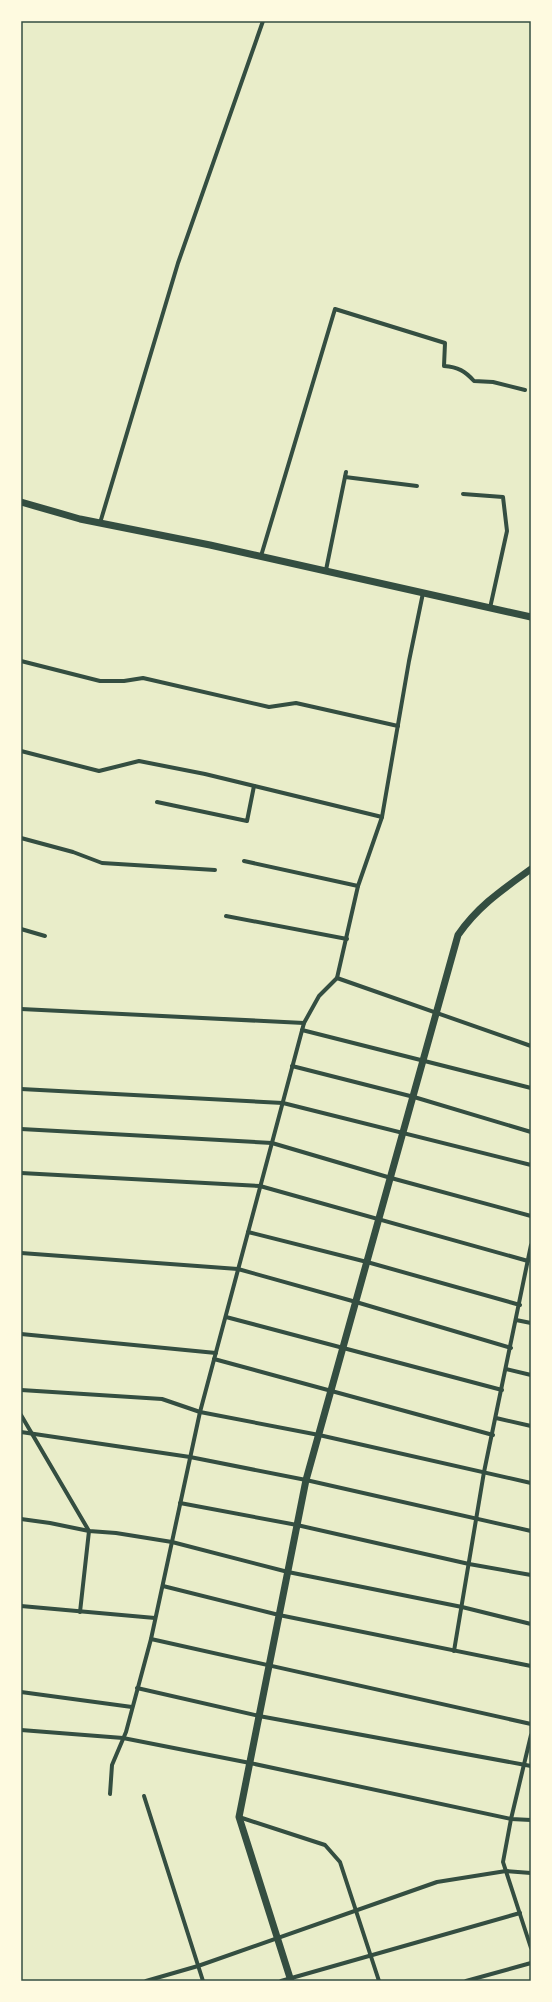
<svg xmlns="http://www.w3.org/2000/svg" width="552" height="2002" font-family="'IBM Plex Serif',serif">
<style>
.lines{fill:none;stroke-linecap:round;stroke-linejoin:round}
.minor{stroke:#344e41;stroke-width:4}
.tertiary{stroke:#344e41;stroke-width:7}
.neatline{fill:none;stroke:#344e41;stroke-width:1.5}
</style>
<rect width="100%" height="100%" fill="#e9edc9"/>
<g class="lines">
<g class="minor">
<polyline points="345,477 417,486"/>
<polyline points="463,494 503,497 507,531 490,608"/>
<polyline points="100,523 178,263 263,21"/>
<path d="M261 556 335 309 445 343 444 366C458 367 465 371 474 381L493 382 525 390"/>
<polyline points="326,570 346,472"/>
<polyline points="21,661 100,681 124,681 143,678 269,707 296,703 398,726"/>
<polyline points="21,751 99,771 139,761 205,774 382,817"/>
<polyline points="157,802 247,821 254,786"/>
<polyline points="21,838 73,852 102,863 215,870"/>
<polyline points="244,861 358,886"/>
<polyline points="226,916 347,939"/>
<polyline points="21,929 45,936"/>
<polyline points="337,978 531,1046"/>
<polyline points="21,1009 304,1023"/>
<polyline points="302,1030 531,1088"/>
<polyline points="292,1066 414,1097 531,1132"/>
<polyline points="21,1089 283,1103 531,1165"/>
<polyline points="21,1129 272,1143 391,1178 531,1216"/>
<polyline points="21,1173 260,1186 528,1261"/>
<polyline points="248,1232 367,1262 520,1305"/>
<polyline points="21,1253 238,1269 356,1302 511,1348"/>
<polyline points="226,1317 502,1390"/>
<polyline points="516,1320 531,1323"/>
<polyline points="21,1334 216,1353"/>
<polyline points="214,1359 493,1435"/>
<polyline points="506,1369 531,1375"/>
<polyline points="21,1390 162,1399 200,1412 319,1435 531,1483"/>
<polyline points="21,1415 89,1531 80,1612"/>
<polyline points="496,1418 531,1426"/>
<polyline points="21,1432 190,1457 306,1480 531,1531"/>
<polyline points="180,1503 297,1525 469,1564 531,1575"/>
<polyline points="21,1519 50,1523 89,1531 116,1533 172,1542 288,1572 462,1607 531,1624"/>
<polyline points="163,1586 279,1615 531,1666"/>
<polyline points="21,1606 155,1618"/>
<polyline points="151,1639 531,1724"/>
<polyline points="454,1651 484,1472 531,1245"/>
<polyline points="137,1688 259,1716 531,1766"/>
<polyline points="21,1692 132,1707"/>
<polyline points="21,1730 123,1738 250,1763 511,1819 531,1820"/>
<polyline points="531,1735 511,1819 503,1862 531,1948"/>
<polyline points="110,1794 112,1765 126,1732 151,1639 200,1412 304,1023 319,996 337,978 358,886 382,817 409,661 423,593"/>
<polyline points="144,1796 203,1981"/>
<polyline points="239,1817 325,1845 340,1862 379,1981"/>
<polyline points="146,1981 198,1966 437,1882 506,1871 531,1873"/>
<polyline points="281,1981 520,1913"/>
<polyline points="466,1981 531,1963"/>
</g>
<g class="tertiary">
<polyline points="21,502 80,519 210,545 531,617"/>
<path d="M291 1981 239 1817 306 1480 458 935C478 906 502 890 531 869"/>
</g>
</g>
<rect width="552" height="2002" fill="none" stroke="#fefae0" stroke-width="44"/>
<rect x="22" y="22" width="508" height="1958" class="neatline"/>
</svg>
